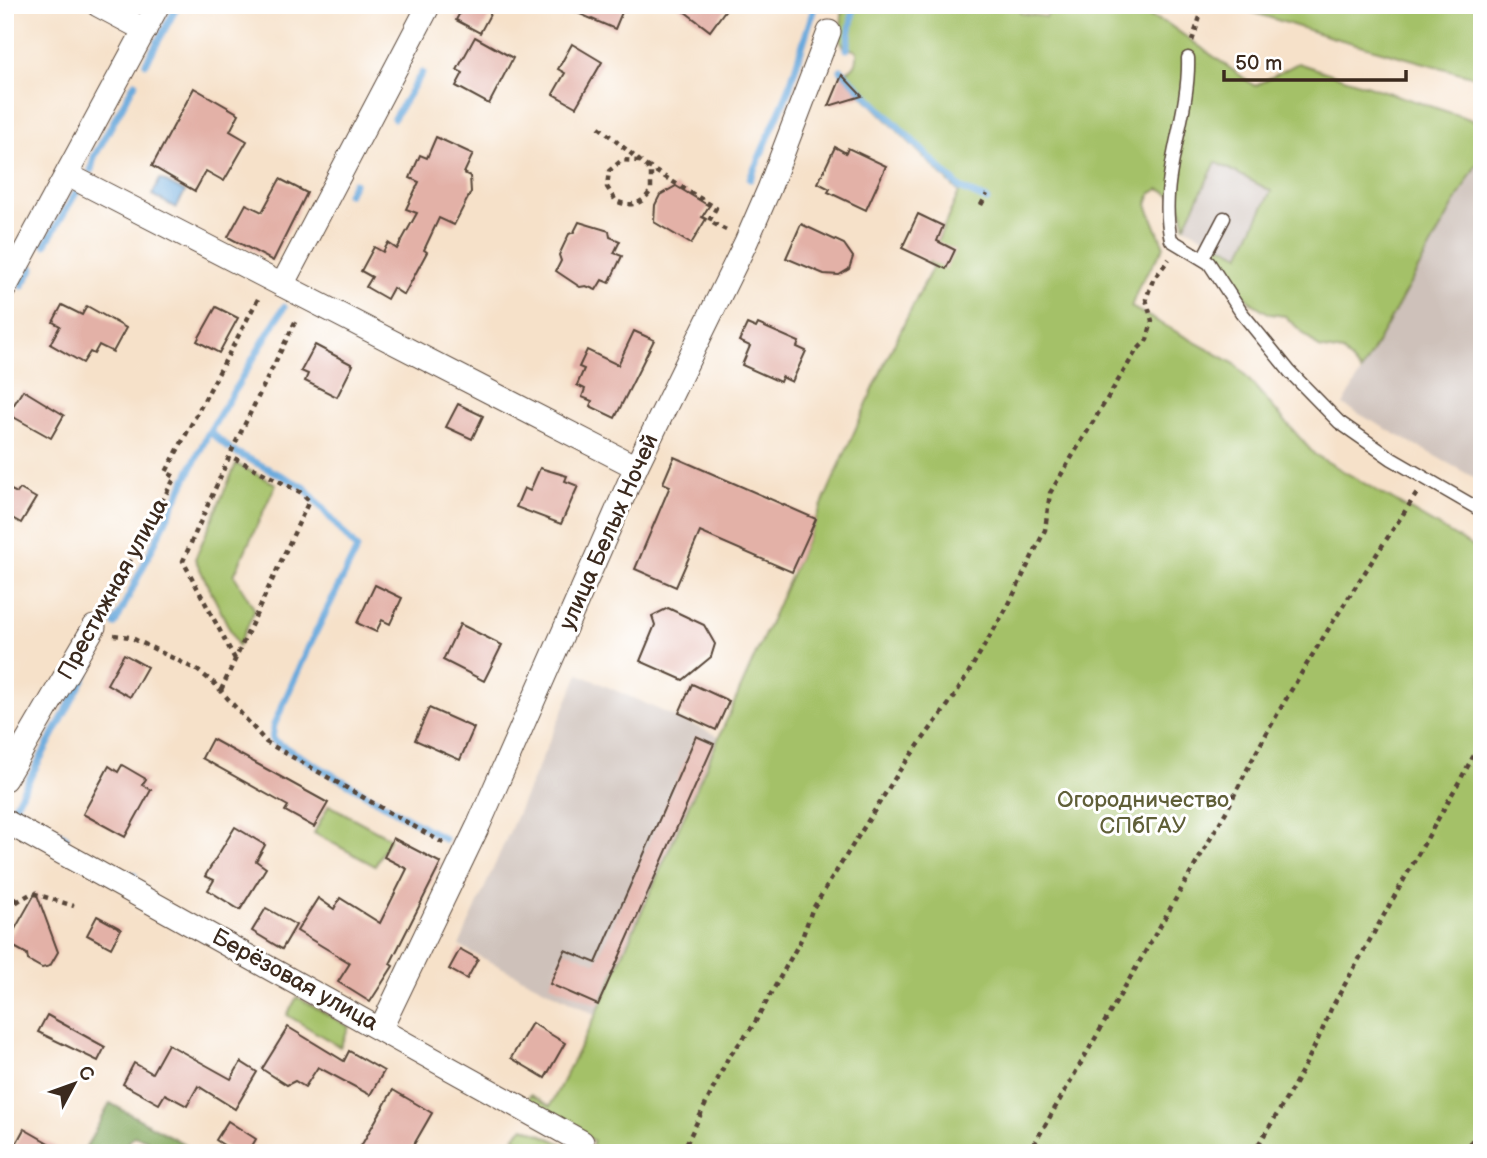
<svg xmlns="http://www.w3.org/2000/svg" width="1487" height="1158" font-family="'Balsamiq Sans',sans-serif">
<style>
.industrial{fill:#cec1ba}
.green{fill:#a4c168;stroke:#707643;stroke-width:2}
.forest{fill:#83a75c;stroke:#5f683d;stroke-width:2}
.water{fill:#69a9dc;stroke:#526a7d;stroke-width:2}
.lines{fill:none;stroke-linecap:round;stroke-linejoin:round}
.stream{stroke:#69a9dc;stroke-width:7}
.building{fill:#e3b1a7}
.lane-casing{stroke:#574538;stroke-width:15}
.street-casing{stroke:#574538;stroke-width:25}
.path{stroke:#574538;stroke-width:4.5;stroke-dasharray:5 5;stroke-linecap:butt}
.lane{stroke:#fff;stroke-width:12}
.street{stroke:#fff;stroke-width:23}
.labels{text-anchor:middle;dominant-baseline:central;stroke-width:6;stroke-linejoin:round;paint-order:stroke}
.street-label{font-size:23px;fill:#3b2a1e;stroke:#fff}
.park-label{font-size:23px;fill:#605f38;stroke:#fff}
</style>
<rect width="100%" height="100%" fill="#fff"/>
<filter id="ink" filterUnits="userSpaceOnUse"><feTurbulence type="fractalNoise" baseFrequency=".0143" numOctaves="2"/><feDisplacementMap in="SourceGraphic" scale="14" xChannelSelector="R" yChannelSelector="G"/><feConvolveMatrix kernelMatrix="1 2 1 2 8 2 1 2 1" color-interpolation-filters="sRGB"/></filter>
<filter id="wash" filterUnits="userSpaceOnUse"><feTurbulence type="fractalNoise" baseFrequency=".00686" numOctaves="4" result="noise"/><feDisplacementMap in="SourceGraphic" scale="28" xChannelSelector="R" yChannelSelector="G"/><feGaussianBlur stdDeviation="1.57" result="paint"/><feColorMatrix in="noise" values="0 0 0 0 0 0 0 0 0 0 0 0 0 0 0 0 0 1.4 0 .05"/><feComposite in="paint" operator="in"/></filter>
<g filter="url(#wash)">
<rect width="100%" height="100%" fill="#f6e1c9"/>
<g class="industrial">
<polygon points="1215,162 1271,191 1240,255 1184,227"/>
<polygon points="1476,165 1482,168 1482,482 1343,405"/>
<polygon points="579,674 718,736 596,1015 459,946"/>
</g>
<g class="green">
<path d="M843 5H1020V13L1046 17 1054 5H1124L1168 24 1255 86 1298 63 1482 123V168L1476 165 1361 372 1343 352 1319 348 1285 316 1270 314 1252 303 1229 279 1218 262 1214 251 1215 242 1240 255 1271 191 1216 162 1184 227C1183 206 1179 197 1159 189L1151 193 1147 205 1164 247 1140 284 1131 307 1235 364 1314 454 1482 552V1153H589L594 1141 530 1108 527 1101 530 1095 550 1106 596 1015 887 358 933 266 928 263 959 192 841 74C854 69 858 65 857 51L844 47 840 39Z"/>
<polygon points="1230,5 1482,5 1482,79 1324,35"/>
<polygon points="236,464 276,484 234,575 255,610 238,646 195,559"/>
<polygon points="329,805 390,838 375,866 314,833"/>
<polygon points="297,997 349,1027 340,1047 287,1015"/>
<polygon points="524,1127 565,1145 572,1153 542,1153 514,1137"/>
</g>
<polygon class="forest" points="110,1103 186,1145 183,1153 153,1153 147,1140 134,1136 117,1153 83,1153"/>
<polygon class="water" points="160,179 185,192 176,208 152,195"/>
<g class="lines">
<g class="stream">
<polyline points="847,49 854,5"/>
<polyline points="146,63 178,5"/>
<polyline points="841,70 960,188 987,200"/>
<polyline points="394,118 422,73"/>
<polyline points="91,170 94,157 135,83"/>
<polyline points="750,179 788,92 815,5"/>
<polyline points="348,194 354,183"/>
<polyline points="45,245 76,193"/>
<polyline points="22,286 33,268"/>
<polyline points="5,316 11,305"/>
<polyline points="210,432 229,448"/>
<polyline points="235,452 304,487 357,549 309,646 274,725 272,740 444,839"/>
<polyline points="115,624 207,436 284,307"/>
<polyline points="15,808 66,837"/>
<polyline points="12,811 86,674"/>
<polyline points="129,874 134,876"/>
</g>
</g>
<g id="blocks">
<g class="building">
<polygon points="464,5 495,5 480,33 456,20"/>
<polygon points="559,5 625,5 615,29"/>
<polygon points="676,5 729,5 710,31"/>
<polygon points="475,37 513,58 489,104 456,86 463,73 457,70"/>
<polygon points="572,44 602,62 576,107 553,94 565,73 558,69"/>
<polygon points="842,75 862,96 829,106"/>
<polygon points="194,88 239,114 230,131 247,141 224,181 206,171 195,191 152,166"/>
<polygon points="436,137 473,154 464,173 470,176 471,192 454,225 439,218 424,250 427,252 404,295 393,288 387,299 366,287 372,277 361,271 374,247 383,252 388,243 397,249 417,213 406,209 419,182 410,178 420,155 427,158"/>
<polygon points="835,147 846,153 848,148 886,166 866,210 828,192 830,189 818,183"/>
<polygon points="280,179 307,193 273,261 228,237 246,204 262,212"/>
<polygon points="676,186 709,206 702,217 706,219 691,244 654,222 655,205 660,195"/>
<polygon points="918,214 943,226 937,241 955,250 946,269 902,248"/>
<polygon points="579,222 609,231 610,237 620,241 614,253 622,256 609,283 602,280 596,290 586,286 580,287 556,271 561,261 559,255 569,234 574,232"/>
<polygon points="801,224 844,244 853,257 849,269 839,275 824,274 786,258"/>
<polygon points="62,305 82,315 87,306 126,328 113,352 99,345 94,354 90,352 83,363 50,344 60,326 53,322"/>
<polygon points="216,307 238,318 219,353 197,341"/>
<polygon points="747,324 756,328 758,324 799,342 797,347 806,351 792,382 782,377 780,382 742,365 750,346 739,341"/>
<polygon points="634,331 654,340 615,418 590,406 592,401 582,397 585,389 577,385 584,369 579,367 587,350 618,365"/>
<polygon points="315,345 353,365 337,397 305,381 308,374 301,371"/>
<polygon points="23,390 64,415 51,438 8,414"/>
<polygon points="458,404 483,416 472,439 446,427"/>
<polygon points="674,457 816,519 792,572 700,532 676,587 635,569 670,486 663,483"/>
<polygon points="540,468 567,476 565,481 578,486 561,524 516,507 524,488 530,491"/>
<polygon points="5,487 17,493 20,489 36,498 21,523 5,514"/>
<polygon points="375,585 402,598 390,624 382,620 376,632 357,623"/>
<polygon points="668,608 704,625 715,644 711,657 683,680 640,661 655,625 652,616"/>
<polygon points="460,624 502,645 484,681 443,660"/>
<polygon points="124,654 147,667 130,697 107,684"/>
<polygon points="692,684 729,701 716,730 679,713"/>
<polygon points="429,708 474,728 460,760 415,740"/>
<polygon points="696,736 714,744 598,1005 550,984 565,950 596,963"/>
<polygon points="212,739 328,803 314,827 285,811 288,806 202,758"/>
<polygon points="122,765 146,779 142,785 151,790 125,837 83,814 109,766 118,772"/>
<polygon points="235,827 265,845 256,861 266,868 240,910 208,890 214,880 205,876"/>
<polygon points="393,838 441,863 390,964 393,966 370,1002 338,982 350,963 297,931 318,898 334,909 340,898 380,923 407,869 384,857"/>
<polygon points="36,892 58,952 50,966 42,968 28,960 27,954 7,943"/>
<polygon points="266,908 296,925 282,949 252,931"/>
<polygon points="97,916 121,929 111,948 87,935"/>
<polygon points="460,949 478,959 467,979 449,969"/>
<polygon points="47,1015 105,1047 98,1061 38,1032"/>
<polygon points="532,1023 565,1043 545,1078 511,1058"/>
<polygon points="288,1027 344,1061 349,1051 384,1071 370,1095 318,1067 305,1087 295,1081 287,1085 262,1069"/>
<polygon points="168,1044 231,1079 241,1062 257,1072 235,1109 198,1086 187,1106 165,1094 159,1104 123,1084 134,1063 152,1073"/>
<polygon points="393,1090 432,1113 409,1153 357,1153"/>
<polygon points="228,1121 256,1139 248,1153 236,1153 216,1140"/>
<polygon points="24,1129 66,1153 11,1153"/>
</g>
</g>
</g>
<g filter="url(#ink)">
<use href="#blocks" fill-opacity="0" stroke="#574538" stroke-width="2"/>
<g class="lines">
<defs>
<g id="lane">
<path d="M1188 58C1190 119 1157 178 1171 240L1209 263 1241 312 1290 372 1339 422 1392 459 1482 511"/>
<polyline points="1203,258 1224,218"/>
</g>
<g id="street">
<polyline points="98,5 145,30"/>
<polyline points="68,175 636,467"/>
<polyline points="282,285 429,5"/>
<polyline points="5,288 158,5"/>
<polyline points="5,779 94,627"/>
<polyline points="5,821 582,1142"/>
<polyline points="381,1028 479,824 636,467 746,242 769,189 829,32"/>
</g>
</defs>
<use href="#lane" class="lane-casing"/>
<use href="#street" class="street-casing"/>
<g class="path">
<polyline points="1192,41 1204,5"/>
<path d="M599 127 646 166 651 173V190C643 204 631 208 616 201L607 187 609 171 622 160 639 161"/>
<polyline points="647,166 716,208 709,221 728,231"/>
<polyline points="981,205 987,194"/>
<polyline points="105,608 175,477 166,472 258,299"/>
<polyline points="114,635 130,637 197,670 214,683 266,742 445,844"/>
<polyline points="235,659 183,561 234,446 297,318"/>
<polyline points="221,690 309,501 300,492 230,456"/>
<polyline points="5,894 18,901"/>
<polyline points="5,917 8,907 32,893 74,906"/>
<polyline points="5,939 6,939"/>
<polyline points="682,1153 728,1058 753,1026 802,938 812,910 900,770 954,697 1009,604 1045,530 1050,493 1136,351 1147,340 1152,321 1146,299 1153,280 1169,259"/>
<path d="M1029 1153 1227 810C1280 699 1349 596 1417 493"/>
<path d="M1253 1153C1282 1107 1311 1060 1331 1009L1482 741"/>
<polyline points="1465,1153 1482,1123"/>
</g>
<use href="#lane" class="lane"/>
<use href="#street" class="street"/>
</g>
</g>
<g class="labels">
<g class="street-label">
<text transform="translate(609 532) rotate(-66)">улица Белых Ночей</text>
<text transform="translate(113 589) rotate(-61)">Престижная улица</text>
<text transform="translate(295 980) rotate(29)">Берёзовая улица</text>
</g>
<g class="park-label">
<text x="1143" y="800">Огородничество<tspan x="1143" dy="26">СПбГАУ</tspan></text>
</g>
</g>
<rect width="1487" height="1158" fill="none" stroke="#fff" stroke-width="28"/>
<g transform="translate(74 1084) rotate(49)" stroke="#ffffff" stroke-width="5" paint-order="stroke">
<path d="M0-5L12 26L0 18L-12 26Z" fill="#3b2a1e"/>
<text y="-10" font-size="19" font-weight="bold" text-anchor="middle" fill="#3b2a1e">С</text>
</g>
<path d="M1224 70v10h182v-10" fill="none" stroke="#3b2a1e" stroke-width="3.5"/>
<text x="1235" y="70" font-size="21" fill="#3b2a1e" stroke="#ffffff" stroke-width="5" paint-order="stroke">50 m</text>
</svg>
